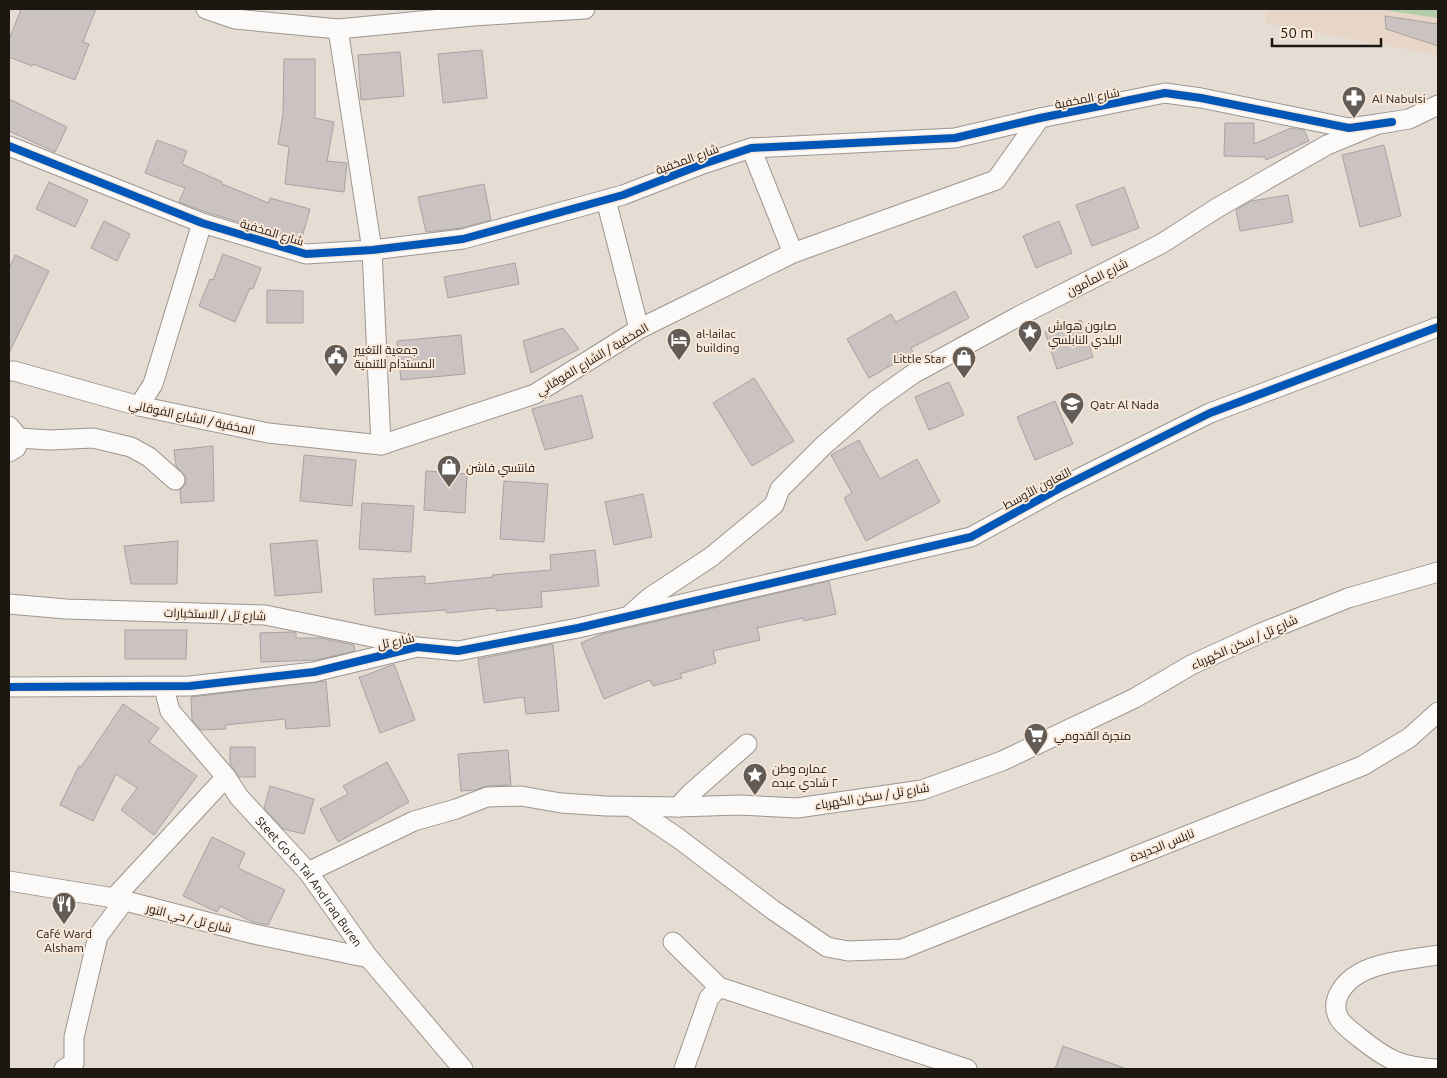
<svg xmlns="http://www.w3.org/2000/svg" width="1447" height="1078" font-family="Ubuntu,Cairo,sans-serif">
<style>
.built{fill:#e7d6c7}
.garden{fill:#b3ccab}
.building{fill:#cbc3c2;stroke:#a9a2a1}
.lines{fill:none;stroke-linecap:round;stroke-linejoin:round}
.minor-casing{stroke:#9c968f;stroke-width:21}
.minor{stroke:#fbfaf9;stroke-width:19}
.cycleway-casing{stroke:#fae8d9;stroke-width:11}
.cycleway{stroke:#0057b8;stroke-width:8}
.labels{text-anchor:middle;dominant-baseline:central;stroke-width:4;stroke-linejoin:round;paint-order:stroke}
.street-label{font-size:12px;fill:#1d1712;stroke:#fae8d9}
.poi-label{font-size:12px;fill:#1d1712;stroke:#fae8d9;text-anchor:start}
</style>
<rect width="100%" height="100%" fill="#e5dcd4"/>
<polygon class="built" points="1266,9 1438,9 1438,55 1265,23"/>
<polygon class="garden" points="1377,9 1438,9 1438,18"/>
<g class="building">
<polygon points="21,9 96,9 83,42 89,44 75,80 33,64 32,66 9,57 9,40"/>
<polygon points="1385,16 1438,24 1438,46 1386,29"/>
<polygon points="482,50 487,98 443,103 438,54"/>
<polygon points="400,52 404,96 361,100 358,55"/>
<polygon points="284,59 315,59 315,118 334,122 327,161 347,163 344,192 285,184 289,147 278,144 283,114"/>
<polygon points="9,99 67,127 55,152 9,131"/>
<polygon points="1225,123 1254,123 1254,144 1291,128 1304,130 1309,141 1266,160 1265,157 1224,156"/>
<polygon points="157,140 187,151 182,164 222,182 222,184 269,203 270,198 310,209 301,241 206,212 179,202 185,188 145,173"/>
<polygon points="1384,145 1401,216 1360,227 1342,155"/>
<polygon points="49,182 88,200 75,227 36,209"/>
<polygon points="484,184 491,220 461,228 426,232 418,197"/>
<polygon points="1124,187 1139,228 1092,246 1076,205"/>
<polygon points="1288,195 1293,222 1240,231 1236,210 1251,201"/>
<polygon points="104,221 130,234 117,261 91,248"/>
<polygon points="1059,221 1072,253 1036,268 1023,236"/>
<polygon points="223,254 261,268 253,289 250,288 235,322 199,306 210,279 213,280"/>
<polygon points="15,255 49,271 9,353 9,269"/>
<polygon points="515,263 519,284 448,298 444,277"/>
<polygon points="267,290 303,291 303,323 267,323"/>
<polygon points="955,291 969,318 911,348 913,353 869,378 847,339 891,314 896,322"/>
<polygon points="1081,320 1093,357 1057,369 1045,332"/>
<polygon points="563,328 579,349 531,373 523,341"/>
<polygon points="461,335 465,374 401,380 397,341"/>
<polygon points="754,378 794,441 752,466 713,403"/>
<polygon points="949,382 964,415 929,430 915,397"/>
<polygon points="582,395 593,438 545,450 532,409"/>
<polygon points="1055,401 1073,444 1035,460 1017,417"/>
<polygon points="859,440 880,479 917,459 940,502 866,541 844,498 852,493 831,455"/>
<polygon points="213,446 214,501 181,503 180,490 186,483 186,477 176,466 174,450"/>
<polygon points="304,455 356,460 352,506 300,501"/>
<polygon points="426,471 467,474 465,513 424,510"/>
<polygon points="504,481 548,484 544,542 500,539"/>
<polygon points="643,494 652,537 614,545 605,502"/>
<polygon points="362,503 414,506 411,552 359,549"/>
<polygon points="317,540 322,592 275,596 270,544"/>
<polygon points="178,541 177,584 131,584 124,546"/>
<polygon points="595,550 599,586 541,592 542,607 496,611 496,608 447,613 446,610 375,615 373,579 425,576 425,584 493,577 492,575 551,570 550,555"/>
<polygon points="829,581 836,614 804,621 803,618 757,628 760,640 713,651 716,663 680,674 682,678 653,686 650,680 604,699 581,643 602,634"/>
<polygon points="125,630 187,630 186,659 125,659"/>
<polygon points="292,632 296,633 296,638 320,638 354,645 355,651 317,660 261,662 260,633"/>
<polygon points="553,644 559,711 526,714 524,697 484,703 478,659"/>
<polygon points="394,664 415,720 380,733 359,677 364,676"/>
<polygon points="326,681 330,726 286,729 285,719 225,725 226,729 201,730 192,720 191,697"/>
<polygon points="123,704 159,728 149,742 197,776 154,835 121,810 137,788 116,774 93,821 60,805 79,766 81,767"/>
<polygon points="230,747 255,747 255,777 239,777 230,764"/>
<polygon points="508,750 511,785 487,786 475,790 461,791 458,754"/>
<polygon points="387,762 409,802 338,842 320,809 348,794 343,786"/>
<polygon points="270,786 314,799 304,834 283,829 264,808"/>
<polygon points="212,837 245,853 238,868 285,890 268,925 253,922 220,906 217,912 183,896"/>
<polygon points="1063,1046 1124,1068 1123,1069 1055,1069"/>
</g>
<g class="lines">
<defs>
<g id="minor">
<polyline points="206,9 235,19 338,29 473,16 585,9"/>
<polyline points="338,29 372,250 381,445"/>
<polyline points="9,146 202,223 306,254 372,250 463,239 623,195 703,164 751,148 955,138 1040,118 1165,93 1201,98 1349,128 1392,122"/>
<polyline points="751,148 793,253"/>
<polyline points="606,200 639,329"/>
<polyline points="9,371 14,371 139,406 268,433 381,445 535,394 639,329 793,253 996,180 1040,118"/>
<polyline points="139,406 153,384 202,223"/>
<polyline points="9,426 19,438 16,448 9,452"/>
<polyline points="19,438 50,440 93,438 131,447 149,457 175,480"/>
<polyline points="9,604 66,609 265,615 411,645"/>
<polyline points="632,613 649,598 711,557 774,505 780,489 824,445 875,401 913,374 1017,317 1161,244 1217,208 1327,145 1378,124 1409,119 1438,105"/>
<polyline points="9,687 190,686 314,672 417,647 458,651 578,628 971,537 1060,488 1210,413 1438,327"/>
<path id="s1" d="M166 688V696L170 711 226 777 239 797 308 872 369 958 463 1069"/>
<polyline points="632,807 678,838 773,910 827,947 848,951 902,949 1362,766 1409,738 1438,712"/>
<polyline points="678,807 691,793 747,744"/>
<polyline points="308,872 414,821 456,809 487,797 521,796 561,803 606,806 678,807 739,805 797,808 922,790 1002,761 1135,698 1191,665 1261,633 1348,598 1438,572"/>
<polyline points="9,881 114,898 254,934 369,958"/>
<polyline points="114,898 226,777"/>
<polyline points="673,942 719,987 967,1069"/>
<polyline points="64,1069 74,1063 74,1037 98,936 124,901"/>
<polyline points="684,1069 709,998 719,987"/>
<path d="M1436 1069C1422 1068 1408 1066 1395 1061 1382 1055 1371 1047 1360 1038 1353 1032 1345 1027 1340 1020 1328 1001 1344 982 1360 973 1381 961 1415 959 1438 955"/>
</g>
</defs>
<use href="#minor" class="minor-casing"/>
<use href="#minor" class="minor"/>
<defs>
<g id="cycleway">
<polyline points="9,146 202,223 306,254 372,250 463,239 623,195 703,164 751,148 955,138 1040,118 1165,93 1201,98 1349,128 1392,122"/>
<polyline points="9,687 190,686 314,672 417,647 458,651 578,628 971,537 1060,488 1210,413 1438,327"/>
</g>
</defs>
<use href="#cycleway" class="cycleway-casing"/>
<use href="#cycleway" class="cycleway"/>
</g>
<defs>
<symbol id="pharmacy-pin" viewBox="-11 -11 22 30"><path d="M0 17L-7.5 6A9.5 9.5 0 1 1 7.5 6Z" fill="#635c56" stroke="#fae8d9"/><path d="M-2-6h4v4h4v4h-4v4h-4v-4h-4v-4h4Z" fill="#fff"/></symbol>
<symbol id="sight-pin" viewBox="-11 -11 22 30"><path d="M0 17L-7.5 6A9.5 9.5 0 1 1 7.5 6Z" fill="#635c56" stroke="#fae8d9"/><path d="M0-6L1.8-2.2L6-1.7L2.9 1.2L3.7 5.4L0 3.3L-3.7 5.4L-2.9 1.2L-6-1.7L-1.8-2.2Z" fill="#fff"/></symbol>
<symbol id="hotel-pin" viewBox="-11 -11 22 30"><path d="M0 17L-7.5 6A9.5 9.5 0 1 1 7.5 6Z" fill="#635c56" stroke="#fae8d9"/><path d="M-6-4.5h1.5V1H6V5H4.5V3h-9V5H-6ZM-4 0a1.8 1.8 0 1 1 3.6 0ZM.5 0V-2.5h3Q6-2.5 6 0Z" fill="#fff"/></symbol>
<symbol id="civic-pin" viewBox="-11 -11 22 30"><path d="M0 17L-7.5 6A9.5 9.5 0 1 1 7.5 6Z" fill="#635c56" stroke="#fae8d9"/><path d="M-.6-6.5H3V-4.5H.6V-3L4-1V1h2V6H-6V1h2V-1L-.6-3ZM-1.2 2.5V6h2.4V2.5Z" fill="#fff"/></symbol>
<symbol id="shop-pin" viewBox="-11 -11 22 30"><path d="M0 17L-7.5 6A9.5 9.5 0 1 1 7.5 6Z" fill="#635c56" stroke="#fae8d9"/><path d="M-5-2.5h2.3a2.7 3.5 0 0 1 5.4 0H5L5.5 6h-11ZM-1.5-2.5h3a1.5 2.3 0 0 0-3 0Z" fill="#fff"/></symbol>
<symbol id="school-pin" viewBox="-11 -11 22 30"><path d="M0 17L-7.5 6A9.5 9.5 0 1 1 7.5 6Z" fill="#635c56" stroke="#fae8d9"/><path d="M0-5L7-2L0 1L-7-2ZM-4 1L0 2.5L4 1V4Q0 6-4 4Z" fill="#fff"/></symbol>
<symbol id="supermarket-pin" viewBox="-11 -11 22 30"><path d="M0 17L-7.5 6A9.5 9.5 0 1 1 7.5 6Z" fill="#635c56" stroke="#fae8d9"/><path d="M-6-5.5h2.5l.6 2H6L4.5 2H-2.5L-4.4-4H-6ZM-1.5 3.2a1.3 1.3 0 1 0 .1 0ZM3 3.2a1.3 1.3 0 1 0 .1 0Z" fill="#fff"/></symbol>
<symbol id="restaurant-pin" viewBox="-11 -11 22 30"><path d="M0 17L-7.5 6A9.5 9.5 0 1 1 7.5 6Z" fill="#635c56" stroke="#fae8d9"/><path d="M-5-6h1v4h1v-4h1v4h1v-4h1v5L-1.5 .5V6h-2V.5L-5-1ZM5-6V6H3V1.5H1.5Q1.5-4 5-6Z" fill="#fff"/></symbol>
</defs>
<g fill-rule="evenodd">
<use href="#pharmacy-pin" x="1340" y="84" width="28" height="38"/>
<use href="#sight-pin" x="1016" y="318" width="28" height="38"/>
<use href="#hotel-pin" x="665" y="326" width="28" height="38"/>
<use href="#civic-pin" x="322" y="342" width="28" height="38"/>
<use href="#shop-pin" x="950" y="344" width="28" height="38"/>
<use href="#school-pin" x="1058" y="390" width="28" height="38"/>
<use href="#shop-pin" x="435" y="453" width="28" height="38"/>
<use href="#supermarket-pin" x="1022" y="721" width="28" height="38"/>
<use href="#sight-pin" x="741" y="761" width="28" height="38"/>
<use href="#restaurant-pin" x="50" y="890" width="28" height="38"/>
</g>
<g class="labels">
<g class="street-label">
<text transform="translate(1087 98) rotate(-11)">شارع المخفية</text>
<text transform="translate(687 159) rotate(-20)">شارع المخفية</text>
<text transform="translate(272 232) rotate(17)">شارع المخفية</text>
<text transform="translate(1097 277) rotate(-27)">شارع المأمون</text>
<text transform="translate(592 359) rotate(-31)">المخفية / الشارع الفوقاني</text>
<text transform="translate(192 417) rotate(12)">المخفية / الشارع الفوقاني</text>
<text transform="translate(1037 488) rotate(-28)">التعاون الأوسط</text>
<text transform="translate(215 614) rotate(2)">شارع تل / الاستخبارات</text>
<text transform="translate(396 641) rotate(-12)">شارع تل</text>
<text transform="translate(1244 642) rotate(-24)">شارع تل / سكن الكهرباء</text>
<text transform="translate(872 796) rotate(-9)">شارع تل / سكن الكهرباء</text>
<text transform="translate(1162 845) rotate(-22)">نابلس الجديدة</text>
<text stroke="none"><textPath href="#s1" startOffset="244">Steet Go to Tal And Iraq Buren</textPath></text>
<text transform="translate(189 918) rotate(14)">شارع تل / حي النور</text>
</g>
<g class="poi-label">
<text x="1372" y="98">Al Nabulsi</text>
<text x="1048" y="325">صابون هواش<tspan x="1048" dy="14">البلدي النابلسي</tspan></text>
<text x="696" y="333">al-lailac<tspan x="696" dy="14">building</tspan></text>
<text x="354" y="349">جمعية التغيير<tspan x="354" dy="14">المستدام للتنمية</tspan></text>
<text x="946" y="358" text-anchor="end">Little Star</text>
<text x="1090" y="404">Qatr Al Nada</text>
<text x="466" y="467">فانتسي فاشن</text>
<text x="1054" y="735">منجرة القدومي</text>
<text x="772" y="768">عماره وطن<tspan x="772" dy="14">٢ شادي عبده</tspan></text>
<text x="64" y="933" text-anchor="middle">Café Ward<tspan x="64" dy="14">Alsham</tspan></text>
</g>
</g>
<rect width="1447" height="1078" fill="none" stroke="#1d1712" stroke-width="20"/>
<path d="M1272 38v8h109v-8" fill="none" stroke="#1d1712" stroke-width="2.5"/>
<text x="1280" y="38" font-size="15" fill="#1d1712" stroke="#fae8d9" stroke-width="4" paint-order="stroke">50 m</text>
</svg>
